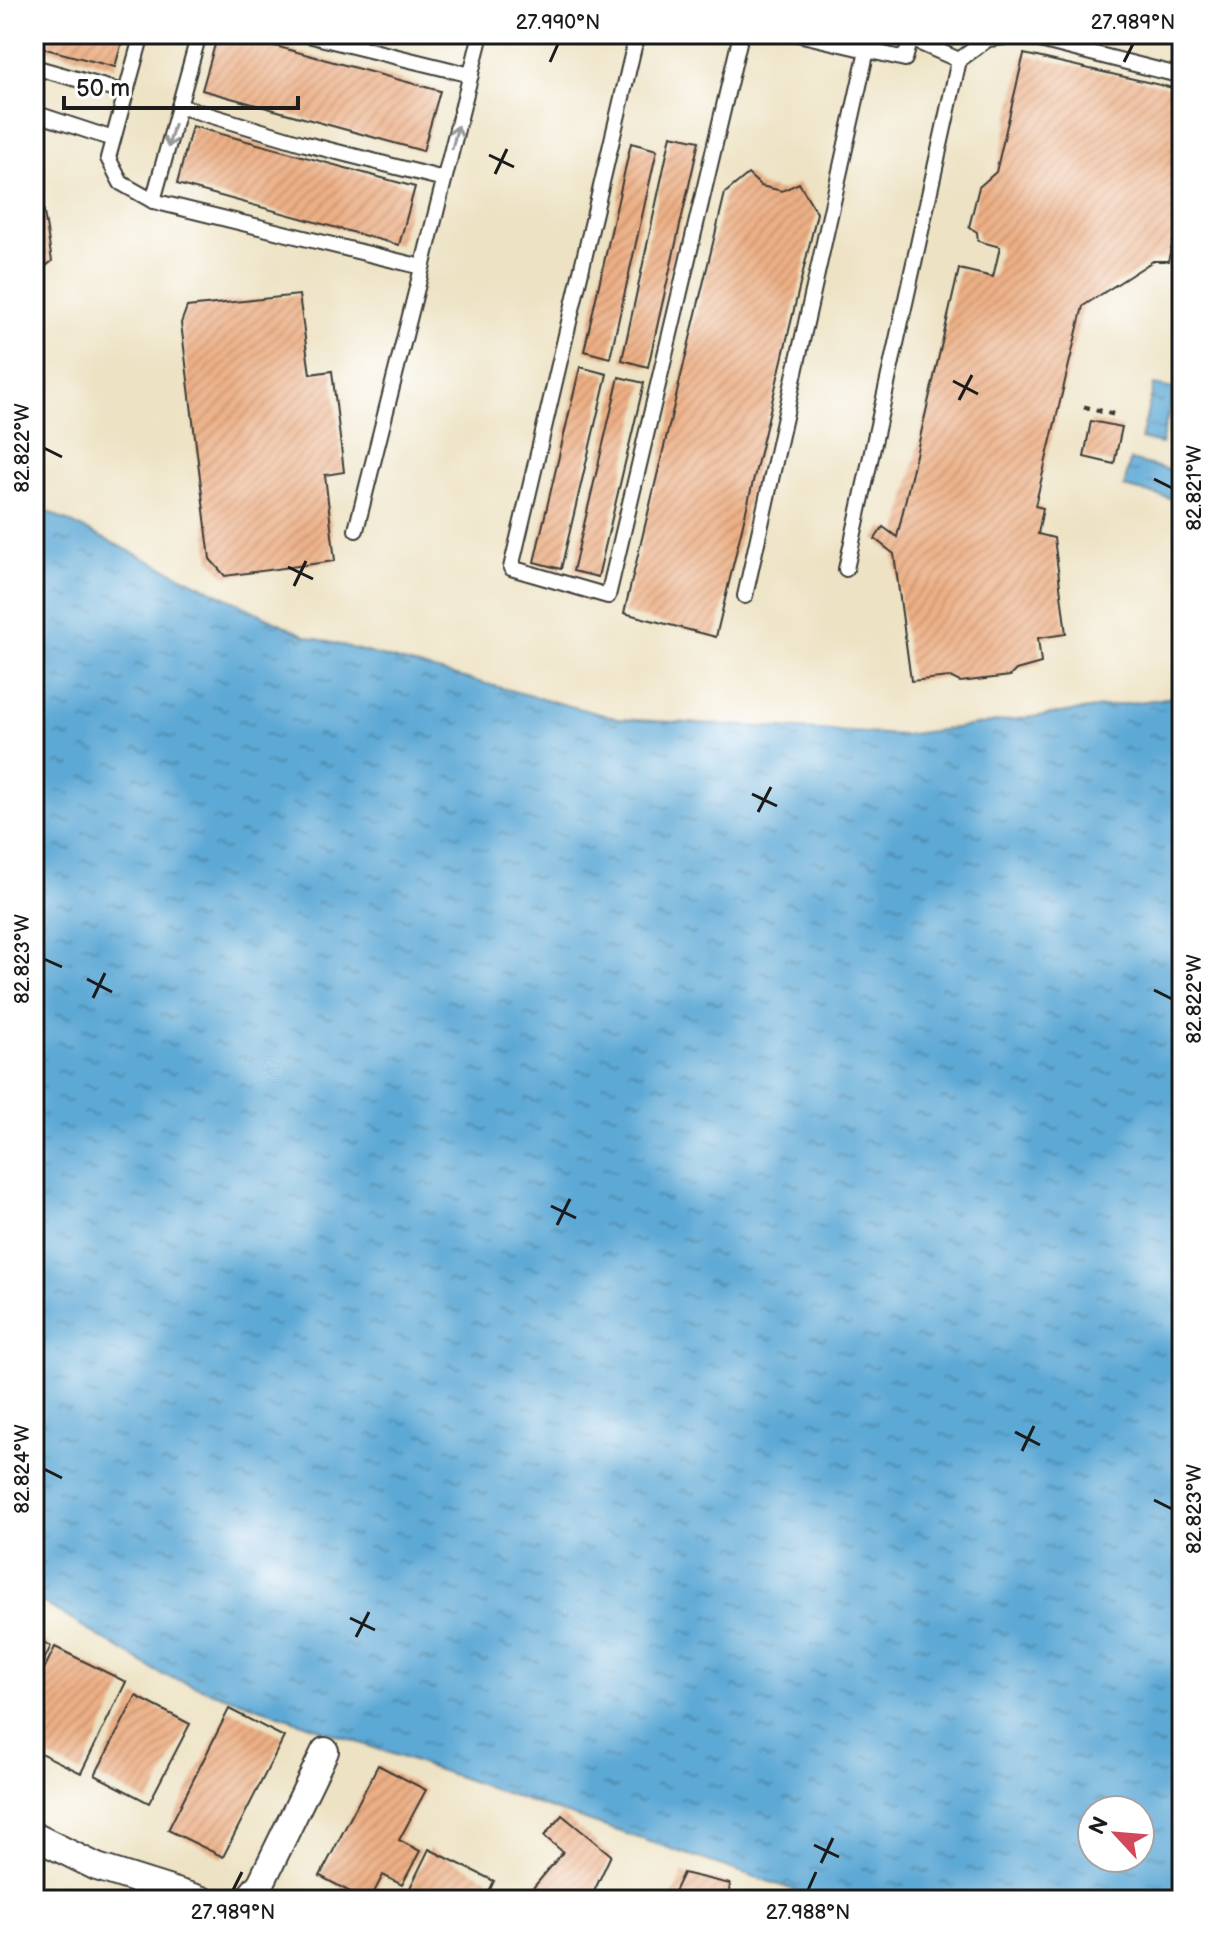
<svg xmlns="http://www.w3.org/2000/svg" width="1216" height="1934" font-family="'Balsamiq Sans',sans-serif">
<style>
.water{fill:url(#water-ripples);stroke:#3c6278;stroke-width:2;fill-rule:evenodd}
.building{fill:url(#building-hatch)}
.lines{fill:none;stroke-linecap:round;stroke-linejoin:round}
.lane-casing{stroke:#3b3a35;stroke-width:18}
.street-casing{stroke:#3b3a35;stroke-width:30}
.path{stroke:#3b3a35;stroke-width:5;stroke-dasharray:6 6;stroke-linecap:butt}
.lane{stroke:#fff;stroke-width:14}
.street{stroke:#fff;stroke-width:26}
.oneway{stroke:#999}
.ticks{fill:none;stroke:#1c1c1c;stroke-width:3}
.neatline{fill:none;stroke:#1c1c1c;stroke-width:3}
.ticks-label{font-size:20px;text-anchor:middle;fill:#1c1c1c}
</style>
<defs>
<pattern id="water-ripples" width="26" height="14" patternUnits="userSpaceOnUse" patternTransform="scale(2)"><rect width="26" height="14" fill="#5da9d5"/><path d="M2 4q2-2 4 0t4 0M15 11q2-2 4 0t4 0" fill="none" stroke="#4c89ac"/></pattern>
<pattern id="building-hatch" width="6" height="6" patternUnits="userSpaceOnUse" patternTransform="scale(2)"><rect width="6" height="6" fill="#ecaf85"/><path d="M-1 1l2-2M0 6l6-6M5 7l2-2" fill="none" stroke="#ca9672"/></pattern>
</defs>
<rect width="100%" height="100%" fill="#fff"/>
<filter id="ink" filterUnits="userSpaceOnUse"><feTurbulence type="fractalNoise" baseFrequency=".0125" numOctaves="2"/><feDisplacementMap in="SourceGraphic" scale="16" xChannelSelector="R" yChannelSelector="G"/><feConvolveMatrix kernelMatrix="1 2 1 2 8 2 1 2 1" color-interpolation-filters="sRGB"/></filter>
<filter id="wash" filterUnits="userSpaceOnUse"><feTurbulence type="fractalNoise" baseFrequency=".006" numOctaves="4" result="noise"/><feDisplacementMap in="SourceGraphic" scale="32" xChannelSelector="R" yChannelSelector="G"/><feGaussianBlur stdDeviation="1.8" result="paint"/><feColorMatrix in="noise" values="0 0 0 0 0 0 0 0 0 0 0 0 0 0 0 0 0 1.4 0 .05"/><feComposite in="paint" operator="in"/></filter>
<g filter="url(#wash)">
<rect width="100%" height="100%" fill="#ede2c3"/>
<g class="water">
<polygon points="1154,385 1174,389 1161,444 1141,439"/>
<polygon points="1130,460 1182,473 1177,500 1124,487"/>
<path d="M34 505 306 636 619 719 904 735 1182 696V1900H824L528 1801 161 1674 34 1597ZM1092 1810H1140V1858H1092Z"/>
</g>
<g id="blocks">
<g class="building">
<polygon points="34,34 124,34 115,67 34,46"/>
<polygon points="218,34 231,34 440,91 423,151 202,90"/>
<polygon points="1024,54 1182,90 1182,207 1168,261 1153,261 1083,306 1035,506 1043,508 1038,534 1054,538 1066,634 1038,638 1041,663 1016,670 1010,676 960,682 950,677 911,681 894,554 875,539 883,527 897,537 959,269 993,277 1000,247 978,241 977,232 969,227 979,187 996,172"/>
<polygon points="192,126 415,187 399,245 177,184"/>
<polygon points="671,135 699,141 648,367 622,360"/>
<polygon points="631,143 657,150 610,358 584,351"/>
<polygon points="34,164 36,164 52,261 39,272 34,273"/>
<polygon points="748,174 761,186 782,191 799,183 817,213 716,637 624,613 725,193"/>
<polygon points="299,295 310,374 332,371 344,472 325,475 335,561 225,576 210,559 181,323 187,307"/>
<polygon points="580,367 607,374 561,569 534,562"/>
<polygon points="619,377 644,383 598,577 573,571"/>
<polygon points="1091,421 1122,427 1114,464 1084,457"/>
<polygon points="34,1637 51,1646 34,1680"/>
<polygon points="55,1647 126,1682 81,1773 34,1750 34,1689"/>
<polygon points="136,1696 190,1724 149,1803 95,1775"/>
<polygon points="229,1709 284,1737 223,1857 168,1830"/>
<polygon points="378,1765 426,1790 399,1840 420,1851 402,1885 383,1875 370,1900 365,1900 320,1876"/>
<polygon points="562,1815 611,1855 590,1900 523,1900 563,1852 544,1836"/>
<polygon points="429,1849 494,1881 485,1900 404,1900"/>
<polygon points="683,1873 730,1884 728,1900 670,1900"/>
</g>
</g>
</g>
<g filter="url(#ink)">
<use href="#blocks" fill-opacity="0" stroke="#3b3a35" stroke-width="2"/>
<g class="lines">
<defs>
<g id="lane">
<polyline points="142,34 108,158 121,183 153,201 422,267"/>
<polyline points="304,34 471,75"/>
<polyline points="637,34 511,568 608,596 741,34"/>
<polyline points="798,34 905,59 912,34"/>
<polyline points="911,39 959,60"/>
<polyline points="34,67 126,93"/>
<polyline points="179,106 302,143 444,179"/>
<polyline points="34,113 113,139"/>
<polyline points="153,201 199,34"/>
<polyline points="356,530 481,34"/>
<polyline points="846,569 959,60 988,39 1020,35 1182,76"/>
<polyline points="745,596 867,50"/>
</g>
<g id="street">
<polyline points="34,1836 97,1867 202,1900"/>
<polyline points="247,1900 261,1883 325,1751"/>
</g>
</defs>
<use href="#lane" class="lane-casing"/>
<use href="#street" class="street-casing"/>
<polyline class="path" points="1084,407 1117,415"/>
<use href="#lane" class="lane"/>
<use href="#street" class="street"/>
</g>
<defs><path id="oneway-shaft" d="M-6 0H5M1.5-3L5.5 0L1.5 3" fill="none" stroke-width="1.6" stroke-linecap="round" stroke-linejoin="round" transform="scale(2)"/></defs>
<g class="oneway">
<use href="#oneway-shaft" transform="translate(171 136) rotate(105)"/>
<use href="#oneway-shaft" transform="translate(455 137) rotate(-76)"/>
</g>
</g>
<path class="ticks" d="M550 62 558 44M1124 62 1133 44M489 155 514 167M495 174 507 149M953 381 978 394M959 400 972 375M44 448 62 457M1154 479 1172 488M288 567 313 579M294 586 306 561M752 794 777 806M758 812 771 787M44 959 62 967M87 979 112 992M1154 990 1172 999M93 998 105 973M551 1206 576 1218M557 1225 570 1199M1015 1432 1040 1445M1022 1451 1034 1426M44 1469 62 1478M1154 1500 1172 1509M350 1618 375 1630M356 1637 369 1612M814 1845 839 1857M821 1863 833 1838M233 1890 242 1872M808 1890 816 1872"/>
<rect width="1216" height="1934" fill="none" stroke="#fff" stroke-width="88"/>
<g transform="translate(1116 1834) rotate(296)"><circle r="38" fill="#ffffff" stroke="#a4a4a4" stroke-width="2"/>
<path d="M0-6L14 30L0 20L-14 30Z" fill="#d1495b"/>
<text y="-12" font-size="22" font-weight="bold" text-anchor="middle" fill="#1c1c1c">N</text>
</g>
<path d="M64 96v12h234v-12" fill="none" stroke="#1c1c1c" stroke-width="4"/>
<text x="76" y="96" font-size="24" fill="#1c1c1c" stroke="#ffffff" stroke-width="6" paint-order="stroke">50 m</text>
<rect x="44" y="44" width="1128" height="1846" class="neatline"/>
<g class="ticks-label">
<text x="558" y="29">27.990°N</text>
<text x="1133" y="29">27.989°N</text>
<text transform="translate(22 448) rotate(-90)" y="7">82.822°W</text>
<text transform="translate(1194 488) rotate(-90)" y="7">82.821°W</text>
<text transform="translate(22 959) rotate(-90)" y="7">82.823°W</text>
<text transform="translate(1194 999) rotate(-90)" y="7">82.822°W</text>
<text transform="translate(22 1469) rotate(-90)" y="7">82.824°W</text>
<text transform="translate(1194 1509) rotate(-90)" y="7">82.823°W</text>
<text x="233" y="1919">27.989°N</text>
<text x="808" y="1919">27.988°N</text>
</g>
</svg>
